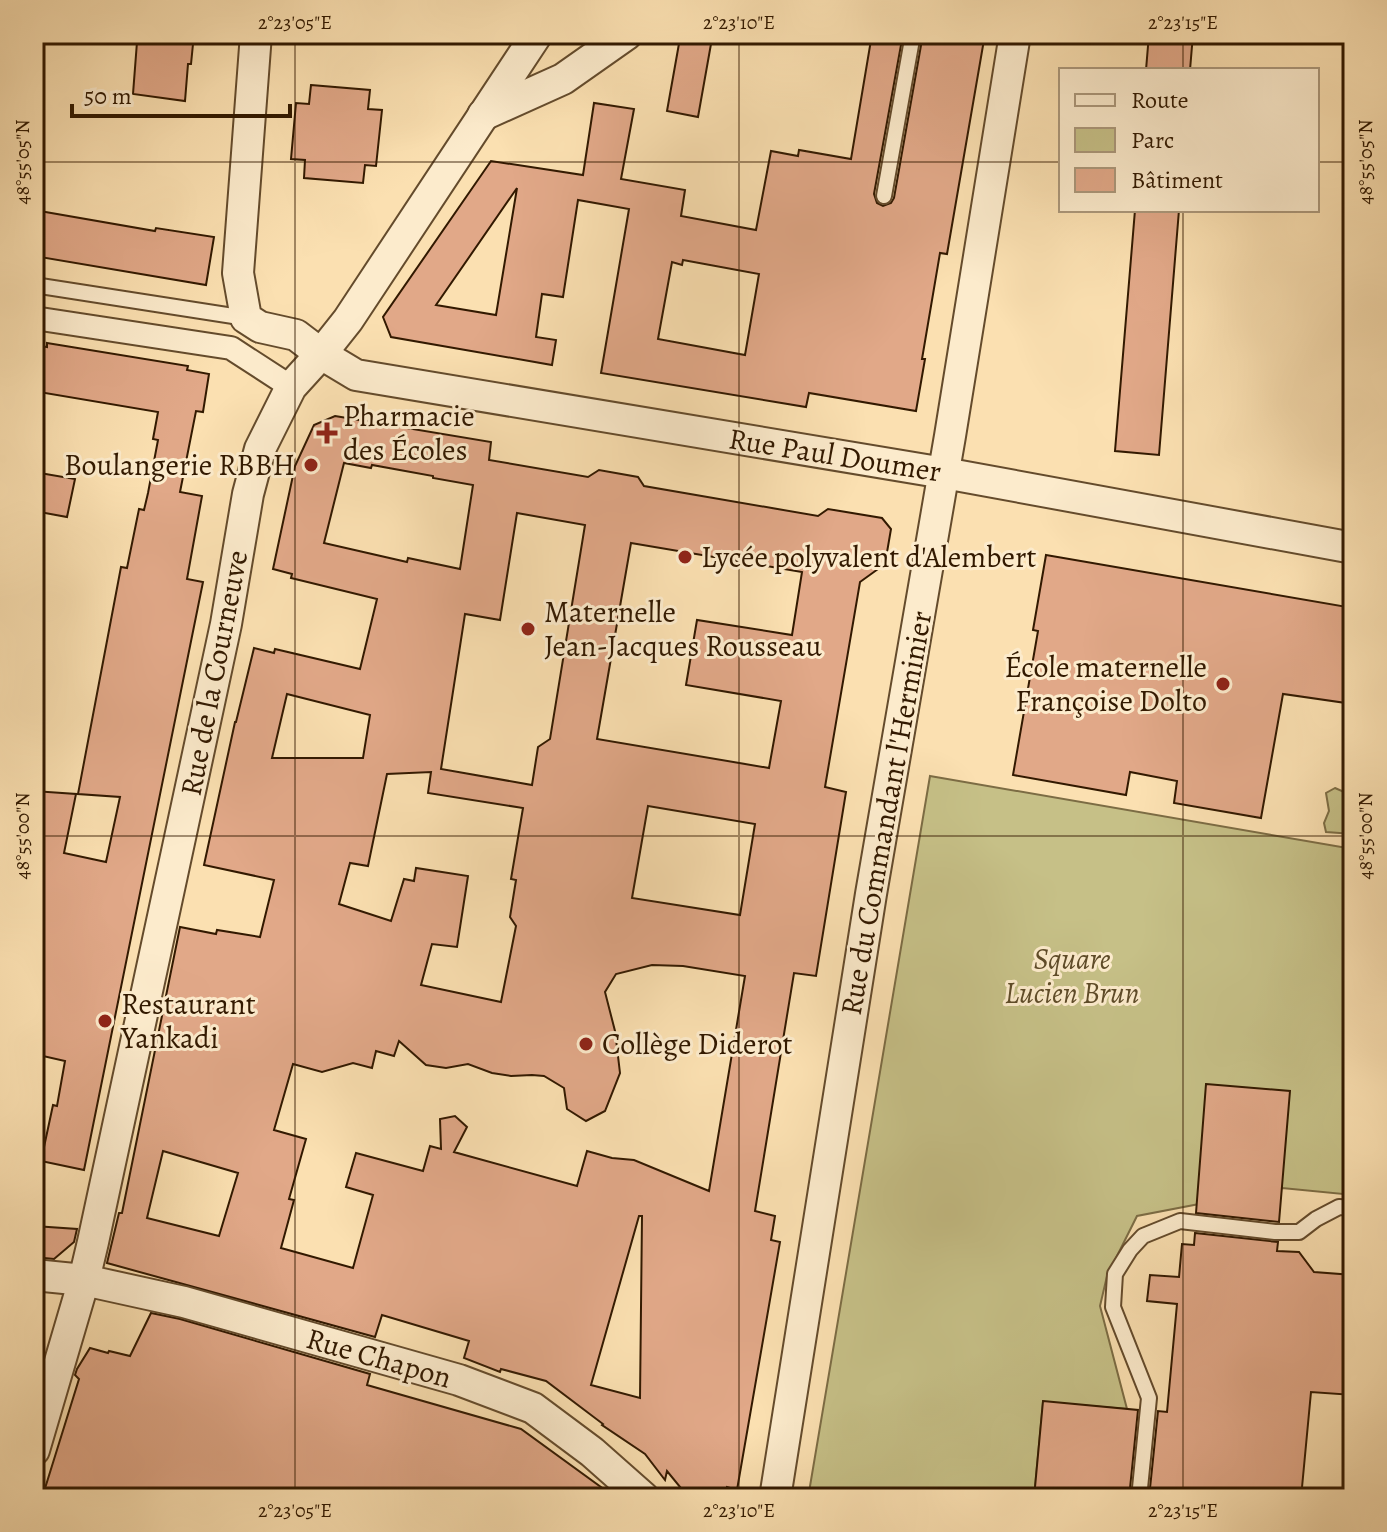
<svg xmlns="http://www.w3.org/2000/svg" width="1387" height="1532" font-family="Alegreya,serif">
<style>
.green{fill:#c6c087;stroke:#7c6c44;stroke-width:2}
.building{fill:#e1a888;stroke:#321900;stroke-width:2;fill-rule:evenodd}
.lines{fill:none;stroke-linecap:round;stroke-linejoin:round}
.service-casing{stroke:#644b2c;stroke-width:18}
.pedestrian-casing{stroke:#644b2c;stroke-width:26}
.minor-casing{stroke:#644b2c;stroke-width:34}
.service{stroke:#fcebcc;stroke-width:14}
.pedestrian{stroke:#fcebcc;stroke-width:22}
.minor{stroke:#fcebcc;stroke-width:30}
.ticks{fill:none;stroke:#321900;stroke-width:2;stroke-opacity:0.45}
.poi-dot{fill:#8f2418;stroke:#fcebcc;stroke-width:3}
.labels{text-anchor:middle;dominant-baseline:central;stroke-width:6;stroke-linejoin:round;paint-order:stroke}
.poi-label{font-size:30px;fill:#321900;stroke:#fcebcc;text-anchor:start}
.street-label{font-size:30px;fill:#321900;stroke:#fcebcc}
.park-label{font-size:30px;font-style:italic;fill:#5e4b28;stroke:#fcebcc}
.neatline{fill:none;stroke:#321900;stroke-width:3}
.ticks-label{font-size:20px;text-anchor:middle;fill:#321900}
</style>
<rect width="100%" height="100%" fill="#fbe0b1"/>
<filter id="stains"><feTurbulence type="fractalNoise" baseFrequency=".0025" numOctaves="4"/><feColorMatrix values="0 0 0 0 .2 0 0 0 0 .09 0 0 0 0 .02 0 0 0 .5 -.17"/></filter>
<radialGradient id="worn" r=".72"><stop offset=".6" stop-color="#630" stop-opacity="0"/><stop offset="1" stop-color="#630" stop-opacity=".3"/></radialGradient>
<g class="green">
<polygon points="930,776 1347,848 1353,846 1353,1195 1282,1188 1137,1216 1107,1276 1100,1306 1127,1409 1043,1402 1034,1498 808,1498"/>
<polygon points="1335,788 1344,792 1353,791 1353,834 1326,832 1324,823 1329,811 1326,793"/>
</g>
<g class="building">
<polygon points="140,34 194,34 191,64 188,64 185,101 133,94 137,42 139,42"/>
<path d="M872 34H903L874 194 877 203 883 206 891 203 894 198 923 34H985L947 254 940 253 922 359H925L916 411 809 393 806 407 601 373 629 209 578 200 563 297 542 294 536 337 556 340 552 365 391 337 383 317 491 161 583 175 594 103 634 109 621 179 685 190 681 216 756 230 771 151 798 156 799 150 851 159ZM517 188 496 315 436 305ZM683 260 759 274 745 355 658 339 672 262 682 265Z"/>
<polygon points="1149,34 1193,34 1190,70 1146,70"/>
<polygon points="680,38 711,44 698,117 667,111"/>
<polygon points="311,85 370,90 368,109 382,110 376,166 365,165 363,183 304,178 305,160 291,159 296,103 309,104"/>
<polygon points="34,210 155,231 156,228 214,237 206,285 34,256"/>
<polygon points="1135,210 1179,210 1159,455 1115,451"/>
<polygon points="47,343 188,366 187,370 209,374 203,412 196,411 180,492 202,496 187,579 203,582 84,1170 41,1161 53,1105 57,1106 65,1061 34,1054 34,872 42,837 34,836 34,791 76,794 64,853 106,862 120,797 78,794 121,567 127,568 139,509 144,510 148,493 158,440 153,439 158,412 39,392 40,388 34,387 34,345 47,347"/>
<path d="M335 416 491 442 489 460 588 477 599 470 638 477 644 486 818 516 828 509 882 518 891 529 885 564 860 582 825 787 846 792 816 976 794 973 755 1211 775 1216 771 1240 780 1242 737 1490 727 1487 725 1498H689L667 1471 665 1480 645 1454 602 1425 603 1424 546 1381 501 1369 500 1372 464 1358 469 1341 382 1315 375 1337 107 1263 119 1213H122L180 927 216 934 217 930 260 937 274 880 204 865 235 722H236L254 648 274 653 275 649 360 669 377 599 291 578 292 574 273 569 295 466 314 425ZM344 463 371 468 372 465 433 476V478L473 485 460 569 408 558 407 562 324 543ZM517 513 585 525 550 739 538 747 532 785 441 769 465 614 500 620ZM631 543 802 572 792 635 697 620 686 685 781 701 769 768 597 739ZM287 694 370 715 363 758H272ZM431 772 428 793 523 808 511 879 516 880 510 917 516 926 501 1002 421 985 432 944 457 947 468 876 416 868 414 881 404 879 391 921 339 904 350 863 368 866 387 774ZM648 806 755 824 740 915 632 898ZM652 965 683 966 745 976 709 1191 634 1160 612 1158 587 1151 577 1186 454 1152 467 1127 455 1116 440 1119 441 1149 430 1146 423 1171 356 1153 346 1187 373 1195 353 1268 281 1248 294 1200 289 1199 306 1139 274 1130 293 1064 322 1072 353 1063 372 1068 376 1051 394 1056 399 1041 426 1065 446 1068 468 1064 492 1073 511 1076 532 1075 544 1076 564 1088 567 1109 586 1121 605 1111 620 1073 615 1031 605 992 616 974ZM163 1151 238 1173 219 1236 147 1218ZM639 1216H642L640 1398 591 1385Z"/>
<polygon points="34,472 75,479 67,517 34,511"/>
<polygon points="1046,555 1353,608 1353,704 1283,694 1261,818 1174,803 1177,781 1130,772 1126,795 1013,775 1038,631 1033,630"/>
<polygon points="1206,1084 1290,1091 1279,1222 1196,1213"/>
<polygon points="34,1226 77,1229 74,1242 54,1259 34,1257"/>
<polygon points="1195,1233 1278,1242 1277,1251 1299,1252 1314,1272 1353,1275 1353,1395 1311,1392 1301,1498 1149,1498 1158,1411 1167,1412 1177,1304 1147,1301 1150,1275 1179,1277 1182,1244 1194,1245"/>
<polygon points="151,1313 180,1319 370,1374 367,1385 521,1429 616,1498 42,1498 79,1379 75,1375 77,1369 90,1348 108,1353 109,1351 130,1356"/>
<polygon points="1043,1401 1138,1410 1129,1498 1034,1498"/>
</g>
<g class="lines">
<defs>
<g id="service">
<polyline points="884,196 913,34"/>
<polyline points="34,285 246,318"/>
<polyline points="1139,1498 1149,1398 1113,1307 1115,1274 1130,1250 1143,1236 1180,1221 1275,1232 1299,1232 1316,1219 1339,1207 1353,1208"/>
</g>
<polyline id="pedestrian" points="34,318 231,348 291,387"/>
<g id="minor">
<polyline points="256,34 238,273 246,318 260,327 296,335 321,354 356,375 944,473 1353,548"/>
<polyline points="483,115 563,79 627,34"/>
<polyline points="34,1275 84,1280 184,1302 459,1380 533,1408 592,1452 644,1498"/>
<polyline points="34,1450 84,1280 93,1242 226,624 248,494 260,449 291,387 321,354 348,320 537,34"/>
<polyline points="775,1498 871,894 950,436 1015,34"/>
</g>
</defs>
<use href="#service" class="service-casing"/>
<use href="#pedestrian" class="pedestrian-casing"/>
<use href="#minor" class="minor-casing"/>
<use href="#service" class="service"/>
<use href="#pedestrian" class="pedestrian"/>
<use href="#minor" class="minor"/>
</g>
<path class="ticks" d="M295 34V1498M739 34V1498M1183 34V70M34 162H1061M1317 162H1353M1183 210V1498M34 836H1353"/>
<g class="poi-dot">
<path d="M323 421h8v8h8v8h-8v8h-8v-8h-8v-8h8z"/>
<circle cx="311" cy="465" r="8"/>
<circle cx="685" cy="557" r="8"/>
<circle cx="528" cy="629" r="8"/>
<circle cx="1223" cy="684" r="8"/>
<circle cx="105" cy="1021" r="8"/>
<circle cx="586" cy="1044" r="8"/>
</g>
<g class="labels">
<g class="poi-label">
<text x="343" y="416">Pharmacie<tspan x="343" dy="34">des Écoles</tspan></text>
<text x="295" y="465" text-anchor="end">Boulangerie RBBH</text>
<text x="701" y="557">Lycée polyvalent d'Alembert</text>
<text x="544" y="612">Maternelle<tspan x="544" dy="34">Jean-Jacques Rousseau</tspan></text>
<text x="1207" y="667" text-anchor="end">École maternelle<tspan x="1207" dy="34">Françoise Dolto</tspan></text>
<text x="121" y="1004">Restaurant<tspan x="121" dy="34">Yankadi</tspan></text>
<text x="602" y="1044">Collège Diderot</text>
</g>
<g class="street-label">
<text transform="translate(835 455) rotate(9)">Rue Paul Doumer</text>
<text transform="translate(214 673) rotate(-79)">Rue de la Courneuve</text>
<text transform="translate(886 813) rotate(-80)">Rue du Commandant l'Herminier</text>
<text transform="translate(379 1358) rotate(16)">Rue Chapon</text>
</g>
<g class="park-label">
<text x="1072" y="959">Square<tspan x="1072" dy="34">Lucien Brun</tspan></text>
</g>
</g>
<rect width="1387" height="1532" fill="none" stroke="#fbe0b1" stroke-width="88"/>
<rect x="1059" y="68" width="260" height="144" fill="#fcebcc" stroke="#ab977a" stroke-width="2"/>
<rect x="1075" y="94" width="40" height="12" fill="#fcebcc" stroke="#ab977a" stroke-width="2"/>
<text x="1131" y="108" font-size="24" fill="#321900">Route</text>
<rect x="1075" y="128" width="40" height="24" fill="#c6c087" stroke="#ab977a" stroke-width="2"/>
<text x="1131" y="148" font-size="24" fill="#321900">Parc</text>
<rect x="1075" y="168" width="40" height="24" fill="#e1a888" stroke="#ab977a" stroke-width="2"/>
<text x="1131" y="188" font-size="24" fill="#321900">Bâtiment</text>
<path d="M72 104v12h218v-12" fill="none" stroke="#321900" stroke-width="4"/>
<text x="84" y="104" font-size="24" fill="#321900" stroke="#fcebcc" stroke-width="6" paint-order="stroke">50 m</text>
<rect x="44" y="44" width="1299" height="1444" class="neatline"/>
<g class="ticks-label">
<text x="295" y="29">2°23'05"E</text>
<text x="739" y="29">2°23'10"E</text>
<text x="1183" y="29">2°23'15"E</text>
<text transform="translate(22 162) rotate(-90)" y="7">48°55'05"N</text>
<text transform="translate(1365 162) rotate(-90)" y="7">48°55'05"N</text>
<text transform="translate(22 836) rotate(-90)" y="7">48°55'00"N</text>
<text transform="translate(1365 836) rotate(-90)" y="7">48°55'00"N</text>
<text x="295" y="1517">2°23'05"E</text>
<text x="739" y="1517">2°23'10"E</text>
<text x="1183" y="1517">2°23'15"E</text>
</g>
<rect width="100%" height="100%" filter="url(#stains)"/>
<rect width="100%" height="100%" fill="url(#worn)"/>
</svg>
